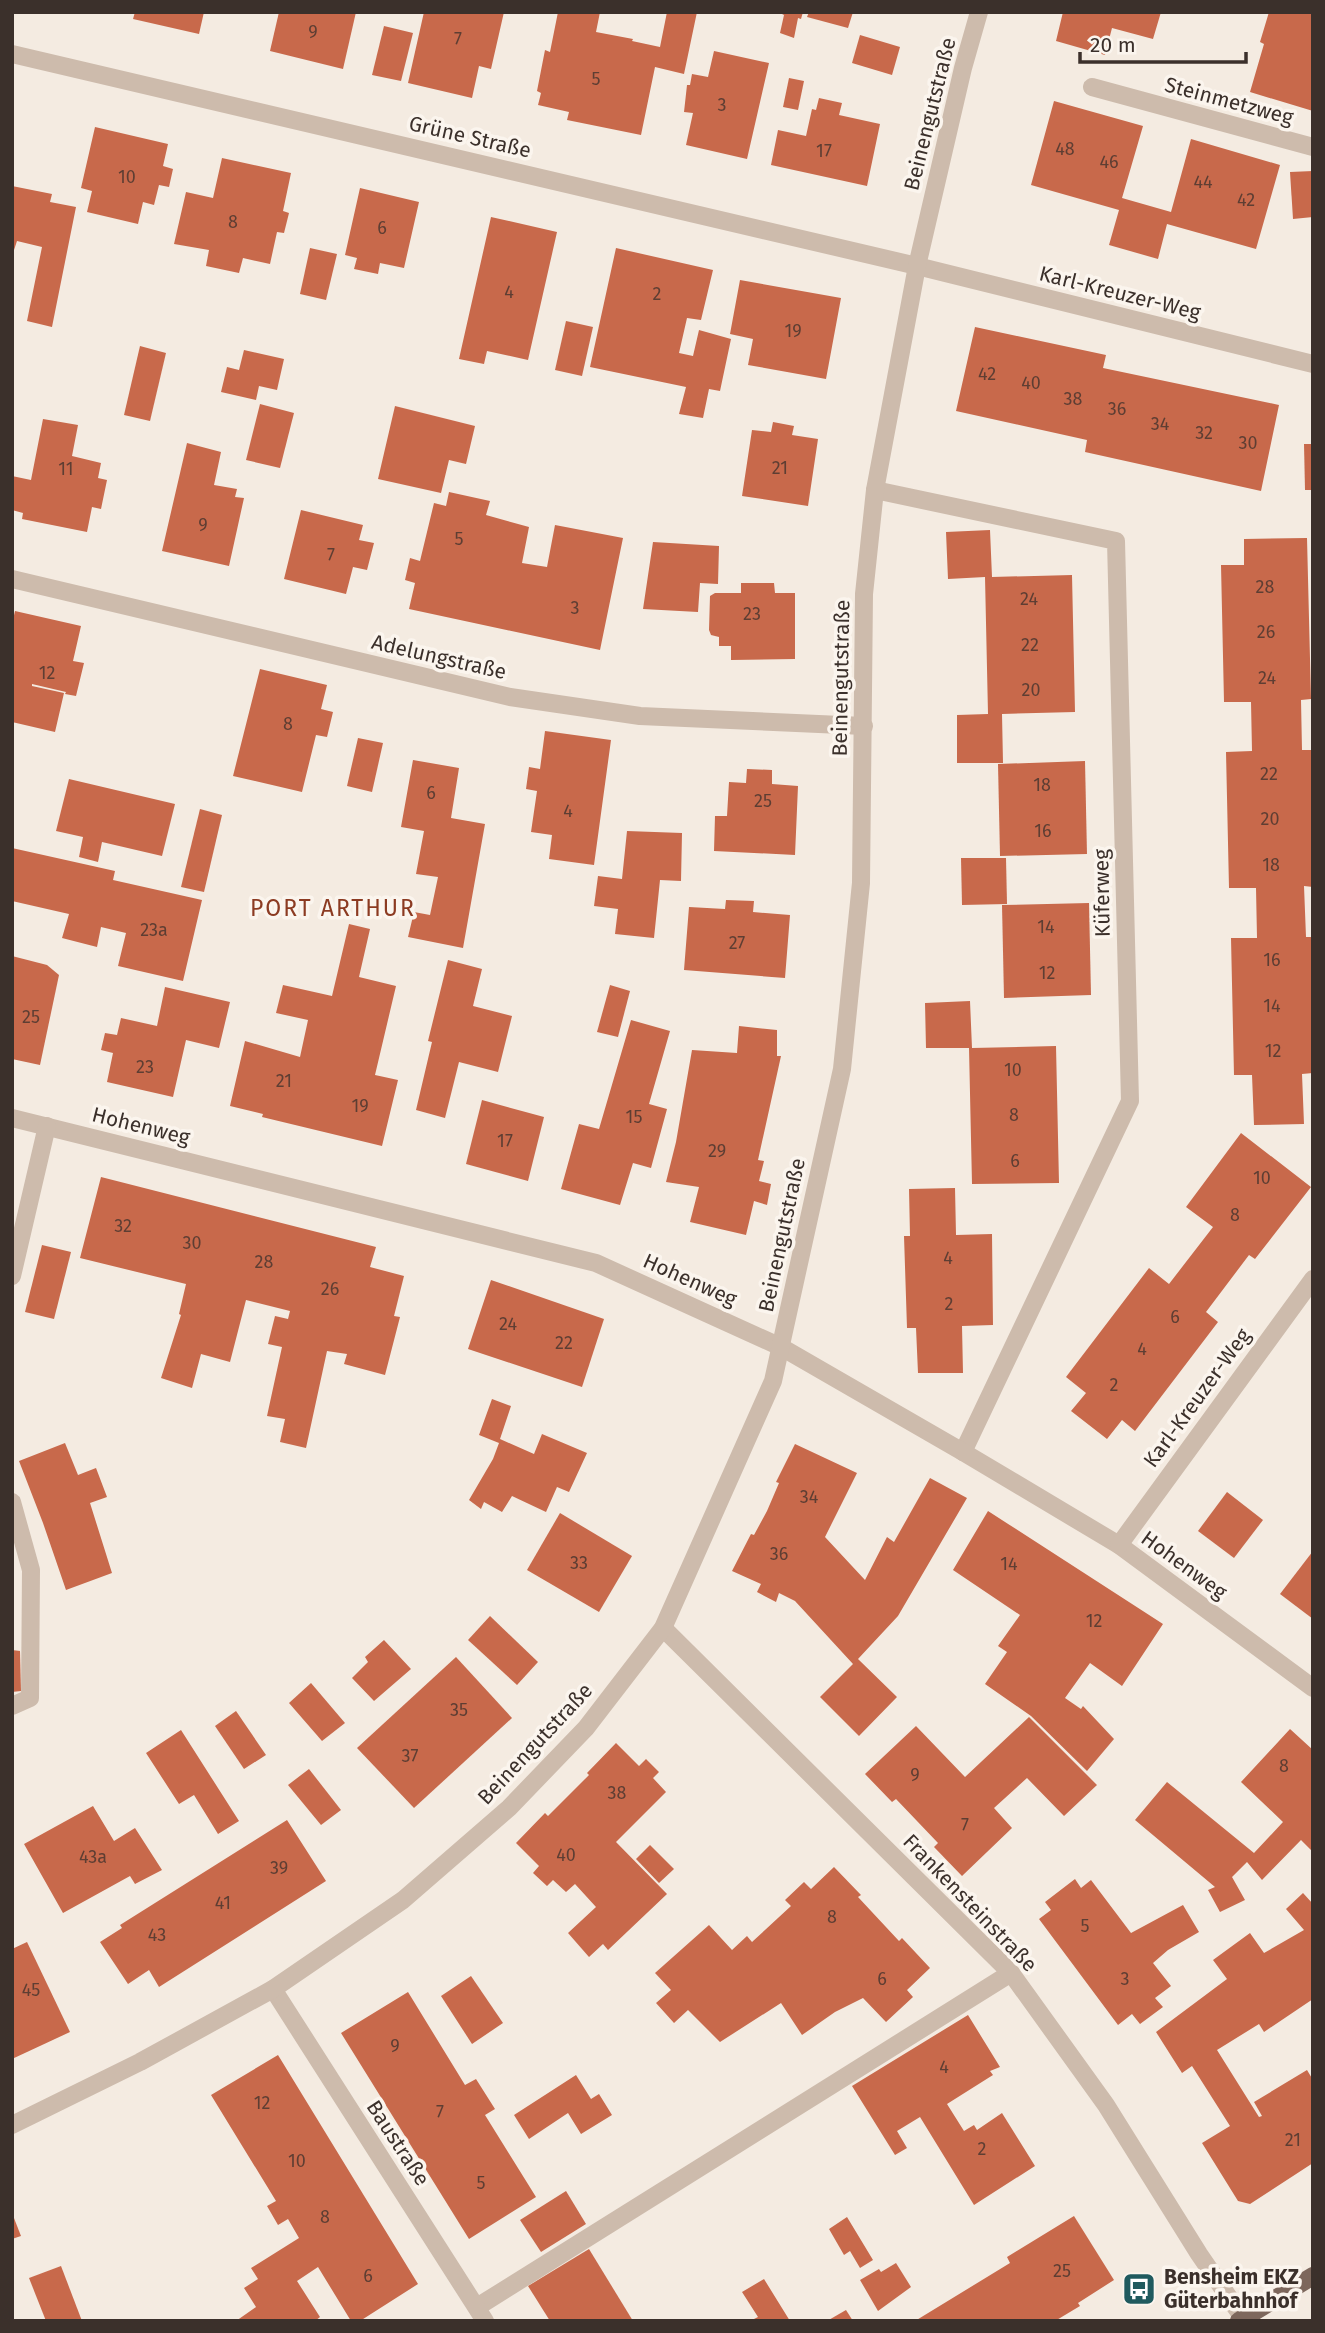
<svg xmlns="http://www.w3.org/2000/svg" width="1325" height="2333" font-family="'Fira Sans',sans-serif">
<style>
.building{fill:#c8694b}
.lines{fill:none;stroke-linecap:round;stroke-linejoin:round}
.service{stroke:#cdbbac;stroke-width:18}
.pedestrian{stroke:#cdbbac;stroke-width:18}
.minor{stroke:#cdbbac;stroke-width:18}
.primary{stroke:#7d675c;stroke-width:18}
.labels{text-anchor:middle;dominant-baseline:central;stroke-width:7;stroke-linejoin:round;paint-order:stroke}
.number-label{font-size:18px;fill:#5e3e33}
.street-label{font-size:21px;fill:#3b302b;stroke:#fbf5ee}
.poi-label{font-size:21px;font-weight:bold;fill:#3b302b;stroke:#fbf5ee;text-anchor:start}
.neighbourhood-label{font-size:23px;letter-spacing:2px;fill:#8c3b22;stroke:#fbf5ee}
</style>
<rect width="100%" height="100%" fill="#f4ebe1"/>
<g class="building">
<polygon points="135,12 204,12 199,34 133,19"/>
<polygon points="279,12 356,12 343,69 270,51"/>
<polygon points="424,12 504,12 491,69 479,66 472,98 408,83"/>
<polygon points="558,12 600,12 596,32 633,39 632,41 660,47 667,12 697,12 684,74 655,67 641,135 567,120 569,112 538,105 541,93 537,91 545,50 550,52"/>
<polygon points="778,12 803,12 801,19 798,18 794,38 780,33 784,15"/>
<polygon points="809,12 853,12 848,28 807,17"/>
<polygon points="1063,12 1161,12 1153,39 1112,28 1105,55 1056,41"/>
<polygon points="1269,12 1313,12 1313,111 1250,92 1264,44 1260,42"/>
<polygon points="384,26 413,33 401,81 372,75"/>
<polygon points="860,35 900,47 892,75 852,63"/>
<polygon points="714,51 769,63 747,159 686,145 693,113 684,112 687,85 690,85 692,74 708,77"/>
<polygon points="789,78 804,81 798,110 783,107"/>
<polygon points="819,98 842,103 839,115 880,124 867,186 771,165 778,130 806,136 812,109 816,110"/>
<polygon points="1054,101 1143,126 1122,198 1171,212 1191,139 1280,165 1256,249 1167,224 1158,259 1109,245 1119,210 1031,185"/>
<polygon points="95,127 168,144 163,166 173,169 169,187 159,185 154,205 143,202 138,224 87,212 92,191 81,188"/>
<polygon points="222,158 291,173 283,211 289,213 284,233 277,232 270,264 243,258 239,273 206,266 209,250 174,244 186,192 213,198"/>
<polygon points="1313,171 1313,217 1293,219 1290,172"/>
<polygon points="12,186 52,194 50,202 76,207 52,327 27,321 42,247 17,241 12,256"/>
<polygon points="360,188 419,202 404,268 380,263 378,274 354,269 357,258 345,255"/>
<polygon points="491,217 557,232 528,360 487,351 484,364 459,359"/>
<polygon points="310,248 337,254 326,300 300,294"/>
<polygon points="616,248 713,270 701,320 687,318 679,353 693,356 699,330 731,339 720,391 709,389 703,418 679,414 686,387 590,367"/>
<polygon points="740,280 841,298 826,379 748,365 753,339 730,334"/>
<polygon points="566,321 593,327 582,376 555,370"/>
<polygon points="975,327 1106,355 1103,368 1279,405 1261,491 1085,452 1087,440 956,411"/>
<polygon points="140,346 166,353 150,421 124,415"/>
<polygon points="244,350 284,359 277,390 259,386 256,400 221,392 227,367 239,370"/>
<polygon points="260,404 294,413 280,468 246,460"/>
<polygon points="395,406 475,426 466,464 449,460 441,493 378,479"/>
<polygon points="43,419 78,425 72,456 101,463 98,478 107,480 101,509 92,507 87,532 22,519 23,513 12,510 12,476 31,480"/>
<polygon points="773,422 794,426 792,435 818,439 808,506 742,496 752,430 771,432"/>
<polygon points="187,443 221,452 214,485 237,489 235,497 244,498 229,566 162,551"/>
<polygon points="1304,444 1313,444 1313,490 1305,490"/>
<polygon points="449,492 490,501 486,515 529,527 522,563 547,567 555,525 623,538 600,650 409,609 415,583 405,580 410,558 420,561 434,503 446,506"/>
<polygon points="301,510 363,525 359,540 374,543 367,570 353,567 346,594 284,579"/>
<polygon points="990,530 992,577 1072,575 1075,712 1002,714 1003,763 957,763 957,715 988,714 985,577 948,579 946,532"/>
<polygon points="1307,538 1311,699 1301,700 1302,750 1313,750 1313,887 1304,886 1306,937 1313,937 1313,1073 1302,1074 1304,1124 1254,1125 1252,1075 1234,1075 1231,938 1257,938 1256,888 1229,888 1226,752 1252,751 1251,702 1224,702 1221,565 1244,565 1244,539"/>
<polygon points="653,542 719,546 718,584 700,583 698,612 643,609"/>
<polygon points="741,583 774,583 775,593 795,593 795,659 731,660 731,646 719,646 719,637 711,635 709,630 710,596 715,593 741,593"/>
<polygon points="15,611 81,626 73,661 84,663 76,696 65,694 66,692 32,684 32,686 64,693 55,732 12,722 12,624"/>
<polygon points="260,669 327,685 321,709 333,712 327,737 316,735 302,792 233,776"/>
<polygon points="545,731 611,740 594,865 549,859 552,835 531,832 537,791 526,789 529,767 540,769"/>
<polygon points="358,738 383,743 372,792 347,786"/>
<polygon points="413,760 459,768 451,818 485,824 463,948 408,937 414,912 430,915 438,877 416,874 424,831 401,827"/>
<polygon points="1085,761 1087,854 1000,856 998,764"/>
<polygon points="747,769 772,770 772,784 798,786 795,855 714,851 715,816 727,816 729,782 746,783"/>
<polygon points="69,779 175,804 162,856 102,842 98,862 79,857 83,837 56,831"/>
<polygon points="200,809 222,815 204,892 181,887"/>
<polygon points="627,831 682,833 681,881 660,880 654,938 615,934 618,909 594,906 598,876 622,879"/>
<polygon points="12,848 115,871 113,880 202,900 183,981 118,966 126,933 101,927 97,947 62,938 69,914 12,901"/>
<polygon points="961,858 1006,858 1007,904 962,905"/>
<polygon points="726,900 754,901 753,912 790,915 785,978 684,970 689,907 725,909"/>
<polygon points="1089,903 1091,995 1004,998 1002,905"/>
<polygon points="349,924 370,929 359,977 396,986 375,1075 398,1080 382,1146 262,1117 263,1114 230,1106 245,1041 300,1057 308,1020 276,1013 283,985 332,996"/>
<polygon points="12,956 47,965 59,975 40,1065 12,1059"/>
<polygon points="448,960 482,969 473,1006 512,1016 498,1072 459,1062 445,1118 416,1110 432,1042 428,1041"/>
<polygon points="610,985 630,991 618,1037 597,1032"/>
<polygon points="165,987 230,1002 219,1048 186,1040 173,1097 107,1082 113,1053 101,1050 105,1033 117,1035 121,1018 157,1026"/>
<polygon points="970,1001 972,1048 1056,1046 1059,1183 972,1184 969,1048 926,1048 925,1003"/>
<polygon points="631,1020 670,1031 649,1104 667,1109 651,1168 633,1163 620,1205 561,1189 579,1124 599,1129"/>
<polygon points="739,1026 777,1030 777,1056 781,1056 758,1160 764,1161 759,1181 771,1184 767,1205 754,1201 746,1235 690,1222 699,1187 666,1182 676,1142 692,1050 737,1053"/>
<polygon points="482,1100 544,1117 528,1181 466,1164"/>
<polygon points="1241,1133 1311,1187 1255,1259 1249,1255 1206,1312 1218,1322 1135,1431 1122,1420 1107,1439 1071,1411 1086,1393 1066,1377 1149,1268 1169,1284 1213,1227 1186,1207"/>
<polygon points="101,1177 376,1247 370,1267 404,1276 394,1316 400,1317 385,1375 344,1364 347,1354 327,1351 306,1448 280,1442 285,1419 267,1416 282,1347 268,1344 275,1316 288,1319 290,1311 246,1300 230,1362 201,1354 192,1388 161,1378 181,1315 179,1314 186,1284 80,1258"/>
<polygon points="955,1188 956,1235 992,1234 993,1325 962,1326 963,1373 918,1373 916,1328 907,1328 904,1236 910,1236 909,1189"/>
<polygon points="42,1245 71,1252 54,1319 25,1312"/>
<polygon points="491,1280 604,1319 582,1387 468,1349"/>
<polygon points="492,1399 511,1406 500,1439 534,1454 542,1434 587,1453 569,1492 557,1487 546,1512 512,1496 502,1512 484,1502 481,1509 469,1500 493,1459 499,1443 479,1435"/>
<polygon points="65,1443 78,1475 96,1468 107,1497 90,1503 112,1573 66,1590 43,1523 19,1461"/>
<polygon points="795,1444 857,1473 825,1537 865,1580 887,1537 894,1542 930,1478 967,1498 898,1616 858,1659 897,1697 859,1736 820,1697 853,1664 795,1601 779,1593 776,1602 757,1592 761,1584 732,1571 751,1534 754,1535 767,1511 779,1483 776,1482"/>
<polygon points="1227,1492 1263,1520 1234,1558 1198,1531"/>
<polygon points="988,1511 1163,1624 1122,1686 1090,1663 1065,1698 1081,1709 1083,1706 1114,1739 1087,1771 1031,1716 985,1684 1007,1652 998,1646 1020,1615 953,1570"/>
<polygon points="560,1513 632,1556 599,1612 527,1570"/>
<polygon points="1313,1551 1313,1619 1280,1594"/>
<polygon points="490,1616 538,1662 517,1685 468,1640"/>
<polygon points="384,1640 411,1669 374,1701 352,1678 368,1662 365,1657"/>
<polygon points="12,1650 20,1651 21,1691 12,1692"/>
<polygon points="456,1657 512,1718 414,1808 357,1748"/>
<polygon points="311,1683 345,1723 322,1741 289,1703"/>
<polygon points="236,1711 266,1755 244,1769 215,1726"/>
<polygon points="1029,1717 1097,1785 1064,1816 1027,1778 994,1808 1012,1828 962,1876 934,1847 938,1843 896,1799 892,1802 865,1774 916,1726 965,1777"/>
<polygon points="1290,1729 1313,1750 1313,1852 1301,1840 1262,1880 1247,1862 1232,1877 1245,1900 1220,1912 1208,1890 1215,1887 1135,1820 1167,1782 1254,1853 1283,1822 1241,1782"/>
<polygon points="181,1730 239,1821 218,1834 194,1795 179,1804 146,1753"/>
<polygon points="616,1743 639,1766 646,1759 659,1772 653,1778 666,1792 616,1842 667,1894 608,1950 603,1944 589,1957 568,1933 596,1907 575,1884 566,1892 553,1880 547,1886 533,1873 539,1866 516,1843 545,1813 548,1816 589,1775 587,1773"/>
<polygon points="309,1769 341,1810 321,1825 288,1785"/>
<polygon points="93,1806 114,1841 135,1828 162,1870 135,1884 130,1876 63,1913 24,1844"/>
<polygon points="287,1820 326,1881 159,1987 149,1970 128,1984 100,1942 122,1928 120,1925"/>
<polygon points="650,1845 674,1869 659,1883 636,1859"/>
<polygon points="834,1867 861,1895 858,1897 899,1941 902,1938 930,1968 907,1990 913,1997 886,2022 863,1998 835,2012 802,2035 781,2003 720,2042 688,2010 674,2023 656,2003 671,1990 655,1973 709,1925 732,1950 747,1936 752,1942 791,1906 785,1900 804,1882 811,1889"/>
<polygon points="1075,1879 1081,1888 1091,1880 1131,1933 1183,1905 1199,1932 1168,1950 1153,1963 1171,1986 1155,1998 1163,2007 1140,2024 1132,2014 1118,2025 1039,1919 1051,1910 1045,1902"/>
<polygon points="1303,1893 1313,1904 1313,1999 1264,2032 1259,2024 1217,2050 1259,2117 1262,2116 1254,2102 1307,2070 1313,2080 1313,2163 1250,2204 1238,2201 1202,2143 1230,2126 1192,2066 1182,2073 1156,2032 1227,1979 1213,1960 1250,1933 1264,1953 1304,1930 1286,1909"/>
<polygon points="27,1942 70,2032 12,2059 12,1949"/>
<polygon points="471,1976 503,2023 472,2044 441,1996"/>
<polygon points="408,1992 465,2085 476,2079 495,2109 485,2115 536,2197 469,2239 341,2033"/>
<polygon points="968,2015 1000,2067 990,2071 993,2075 947,2104 964,2131 974,2125 977,2130 1002,2113 1035,2166 974,2205 920,2117 897,2131 907,2148 895,2155 852,2086"/>
<polygon points="278,2055 418,2284 360,2321 351,2321 318,2267 297,2281 320,2317 315,2321 236,2321 256,2307 244,2288 258,2279 251,2268 299,2238 288,2219 278,2225 267,2206 276,2201 211,2095"/>
<polygon points="576,2075 591,2099 599,2094 612,2115 581,2134 568,2113 529,2139 514,2115"/>
<polygon points="566,2191 586,2224 541,2252 520,2220"/>
<polygon points="12,2213 21,2236 12,2239"/>
<polygon points="1074,2216 1114,2280 1078,2303 1080,2306 1055,2321 915,2321 1010,2263 1007,2257"/>
<polygon points="847,2217 873,2260 860,2268 850,2251 844,2255 829,2229"/>
<polygon points="589,2249 633,2321 550,2321 528,2286"/>
<polygon points="896,2263 911,2287 878,2311 860,2280 879,2269 881,2272"/>
<polygon points="61,2266 82,2321 46,2321 29,2278"/>
<polygon points="764,2279 790,2321 750,2321 758,2317 742,2292"/>
<polygon points="846,2310 853,2321 827,2321"/>
</g>
<g class="lines">
<polyline class="service" points="477,2307 1011,1973"/>
<g class="pedestrian">
<polyline points="1092,87 1313,147"/>
<polyline points="875,490 1116,541 1130,1101 963,1452"/>
</g>
<g class="minor">
<polyline points="12,54 917,266 1313,364"/>
<polyline points="12,579 510,697 640,716 864,726"/>
<polyline points="12,1118 596,1263 781,1347 963,1452 1119,1545 1313,1688"/>
<polyline points="12,1276 47,1126"/>
<polyline points="12,1502 31,1570 30,1698 12,1706"/>
<polyline points="1119,1545 1313,1279"/>
<polyline points="663,1628 1011,1973 1106,2105 1199,2254 1243,2318"/>
<polyline points="273,1989 485,2321"/>
<polyline points="12,2125 140,2062 273,1989 403,1900 509,1808 586,1728 663,1628 773,1381 842,1069 861,883 864,594 875,490 917,266 963,68 979,12"/>
</g>
<polyline class="primary" points="1239,2321 1313,2276"/>
</g>
<defs>
<symbol id="bus-square" viewBox="-11 -11 22 22"><rect x="-9" y="-9" width="18" height="18" rx="4" fill="#1f5a5e" stroke="#fbf5ee"/><path d="M-5-6H5V4H4V6H2V4H-2V6H-4V4H-5ZM-3.5-4V0h7V-4ZM-3.5 1.2v1.5H-2V1.2ZM2 1.2v1.5H3.5V1.2Z" fill="#fff"/></symbol>
</defs>
<g fill-rule="evenodd">
<use href="#bus-square" x="1120" y="2270" width="38" height="38"/>
</g>
<g class="labels">
<g class="number-label">
<text x="313" y="32">9</text>
<text x="458" y="39">7</text>
<text x="596" y="79">5</text>
<text x="722" y="105">3</text>
<text x="1065" y="149">48</text>
<text x="824" y="151">17</text>
<text x="1109" y="162">46</text>
<text x="127" y="177">10</text>
<text x="1203" y="182">44</text>
<text x="1246" y="200">42</text>
<text x="233" y="222">8</text>
<text x="382" y="228">6</text>
<text x="509" y="292">4</text>
<text x="657" y="294">2</text>
<text x="793" y="331">19</text>
<text x="987" y="374">42</text>
<text x="1031" y="383">40</text>
<text x="1073" y="399">38</text>
<text x="1117" y="409">36</text>
<text x="1160" y="424">34</text>
<text x="1204" y="433">32</text>
<text x="1248" y="443">30</text>
<text x="780" y="468">21</text>
<text x="66" y="469">11</text>
<text x="203" y="525">9</text>
<text x="459" y="539">5</text>
<text x="331" y="555">7</text>
<text x="1265" y="587">28</text>
<text x="1029" y="599">24</text>
<text x="575" y="608">3</text>
<text x="752" y="614">23</text>
<text x="1266" y="632">26</text>
<text x="1030" y="645">22</text>
<text x="47" y="673">12</text>
<text x="1267" y="678">24</text>
<text x="1031" y="690">20</text>
<text x="288" y="724">8</text>
<text x="1269" y="774">22</text>
<text x="1042" y="785">18</text>
<text x="431" y="793">6</text>
<text x="763" y="801">25</text>
<text x="568" y="811">4</text>
<text x="1270" y="819">20</text>
<text x="1043" y="831">16</text>
<text x="1271" y="865">18</text>
<text x="1046" y="927">14</text>
<text x="154" y="930">23a</text>
<text x="737" y="943">27</text>
<text x="1272" y="960">16</text>
<text x="1047" y="973">12</text>
<text x="1272" y="1006">14</text>
<text x="31" y="1017">25</text>
<text x="1273" y="1051">12</text>
<text x="145" y="1067">23</text>
<text x="1013" y="1070">10</text>
<text x="284" y="1081">21</text>
<text x="360" y="1106">19</text>
<text x="1014" y="1115">8</text>
<text x="634" y="1117">15</text>
<text x="505" y="1141">17</text>
<text x="717" y="1151">29</text>
<text x="1015" y="1161">6</text>
<text x="1262" y="1178">10</text>
<text x="1235" y="1215">8</text>
<text x="123" y="1226">32</text>
<text x="192" y="1243">30</text>
<text x="948" y="1258">4</text>
<text x="264" y="1262">28</text>
<text x="330" y="1289">26</text>
<text x="949" y="1304">2</text>
<text x="1175" y="1317">6</text>
<text x="508" y="1324">24</text>
<text x="564" y="1343">22</text>
<text x="1142" y="1349">4</text>
<text x="1114" y="1385">2</text>
<text x="809" y="1497">34</text>
<text x="779" y="1554">36</text>
<text x="579" y="1563">33</text>
<text x="1009" y="1564">14</text>
<text x="1094" y="1621">12</text>
<text x="459" y="1710">35</text>
<text x="410" y="1756">37</text>
<text x="1284" y="1766">8</text>
<text x="915" y="1775">9</text>
<text x="617" y="1793">38</text>
<text x="965" y="1825">7</text>
<text x="566" y="1855">40</text>
<text x="93" y="1857">43a</text>
<text x="279" y="1868">39</text>
<text x="223" y="1903">41</text>
<text x="832" y="1917">8</text>
<text x="1085" y="1926">5</text>
<text x="157" y="1935">43</text>
<text x="882" y="1979">6</text>
<text x="1125" y="1979">3</text>
<text x="31" y="1990">45</text>
<text x="395" y="2046">9</text>
<text x="944" y="2067">4</text>
<text x="262" y="2103">12</text>
<text x="440" y="2112">7</text>
<text x="1293" y="2140">21</text>
<text x="982" y="2149">2</text>
<text x="297" y="2161">10</text>
<text x="481" y="2183">5</text>
<text x="325" y="2217">8</text>
<text x="1062" y="2271">25</text>
<text x="368" y="2276">6</text>
</g>
<g class="street-label">
<text transform="translate(1229 101) rotate(15)">Steinmetzweg</text>
<text transform="translate(930 114) rotate(-76)">Beinengutstraße</text>
<text transform="translate(470 137) rotate(13)">Grüne Straße</text>
<text transform="translate(1120 293) rotate(14)">Karl-Kreuzer-Weg</text>
<text transform="translate(439 657) rotate(13)">Adelungstraße</text>
<text transform="translate(841 678) rotate(-89)">Beinengutstraße</text>
<text transform="translate(1102 893) rotate(-91)">Küferweg</text>
<text transform="translate(141 1126) rotate(14)">Hohenweg</text>
<text transform="translate(782 1235) rotate(-78)">Beinengutstraße</text>
<text transform="translate(690 1280) rotate(24)">Hohenweg</text>
<text transform="translate(1197 1398) rotate(-54)">Karl-Kreuzer-Weg</text>
<text transform="translate(1184 1565) rotate(36)">Hohenweg</text>
<text transform="translate(535 1744) rotate(-47)">Beinengutstraße</text>
<text transform="translate(970 1903) rotate(46)">Frankensteinstraße</text>
<text transform="translate(398 2143) rotate(57)">Baustraße</text>
</g>
<g class="poi-label">
<text x="1164" y="2277">Bensheim EKZ<tspan x="1164" dy="24">Güterbahnhof</tspan></text>
</g>
<g class="neighbourhood-label">
<text x="333" y="908">PORT ARTHUR</text>
</g>
</g>
<rect width="1325" height="2333" fill="none" stroke="#3b302b" stroke-width="28"/>
<path d="M1080 52v10h166v-10" fill="none" stroke="#3b302b" stroke-width="3.5"/>
<text x="1090" y="52" font-size="21" fill="#3b302b" stroke="#fbf5ee" stroke-width="5" paint-order="stroke">20 m</text>
</svg>
